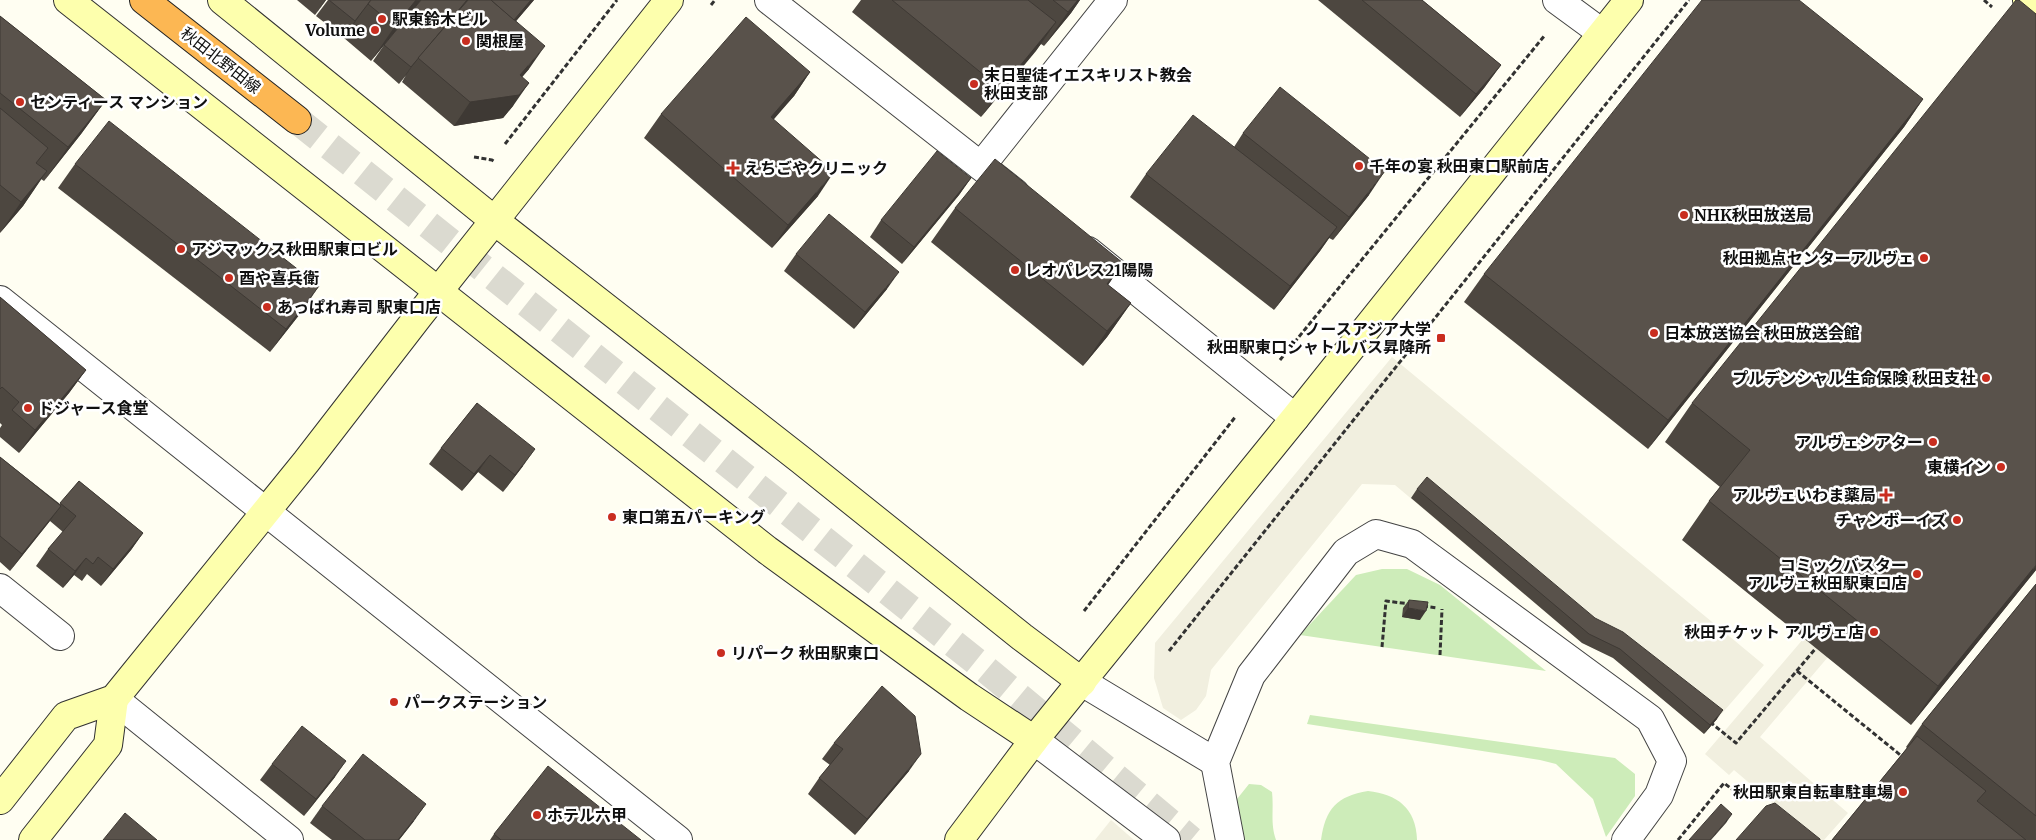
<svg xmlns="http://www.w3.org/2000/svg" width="2036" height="840" font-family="Merriweather,'Noto Sans JP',serif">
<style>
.green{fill:#cdecb9}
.plaza{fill:#f1efdf}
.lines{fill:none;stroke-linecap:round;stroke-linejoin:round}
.highway-tunnel{stroke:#dbdad0;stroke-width:28;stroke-dasharray:28 14;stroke-linecap:butt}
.street-casing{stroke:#434343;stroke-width:30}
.secondary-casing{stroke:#323232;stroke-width:30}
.highway-casing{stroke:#212121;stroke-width:30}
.path{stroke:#323232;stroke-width:3;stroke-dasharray:5 2.5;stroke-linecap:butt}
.street{stroke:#fff;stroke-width:28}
.secondary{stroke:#fdffad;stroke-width:28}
.highway{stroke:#fcb753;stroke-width:28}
.wall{fill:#4d4740}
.shaded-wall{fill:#3e3934}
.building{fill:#59524b;stroke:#3e3934}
.poi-dot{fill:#c92d1f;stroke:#fff;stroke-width:2}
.labels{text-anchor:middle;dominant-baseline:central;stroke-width:5;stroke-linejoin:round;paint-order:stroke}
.poi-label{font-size:16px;font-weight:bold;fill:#101010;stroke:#fff;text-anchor:start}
.street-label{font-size:16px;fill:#101010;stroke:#fff}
</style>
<rect width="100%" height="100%" fill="#fffef2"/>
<g class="green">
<polygon points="1382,569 1407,569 1440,585 1546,671 1300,635 1356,575"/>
<polygon points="1310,715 1615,758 1635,774 1635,796 1606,837 1593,799 1556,764 1540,760 1307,724"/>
<path d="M1249 784 1261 785 1272 792C1274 811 1270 822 1276 840H1242L1233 804Z"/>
<path d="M1368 791C1397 794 1416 808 1417 840H1321C1325 809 1337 796 1368 791Z"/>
</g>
<g class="plaza">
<polygon points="1392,357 1764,665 1704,734 1614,658 1582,643 1395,485 1362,484 1211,670 1206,696 1196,710 1181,720 1163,708 1154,678 1155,643"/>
<polygon points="1804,638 1828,657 1760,737 1848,813 1824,840 1788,840 1800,826 1734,770 1729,775 1705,754"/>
<polygon points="1111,820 1134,840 1095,840"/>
</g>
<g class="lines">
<polyline class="highway-tunnel" points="297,120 983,667 1191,840"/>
<defs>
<g id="street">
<polyline points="769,0 1015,193"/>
<polyline points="1557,0 1602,33"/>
<polyline points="981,166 1113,0"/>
<polyline points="1088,251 1295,418"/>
<polyline points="0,300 678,840"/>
<polyline points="0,588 60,636"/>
<polyline points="1082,682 1215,762"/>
<polyline points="114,699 289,840"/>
<polyline points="1034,740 1166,840"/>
<polyline points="1230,840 1215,762 1251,675 1346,552 1376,534 1412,544 1650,719 1672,761 1659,795 1626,840"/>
</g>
<g id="secondary">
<polyline points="68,0 767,550 969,697 1034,740"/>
<polyline points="222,0 495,221 801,460 1022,637 1082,682"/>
<polyline points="2027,0 2036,7"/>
<polyline points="0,800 66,716 114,699 306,462 418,317 669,0"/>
<polyline points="33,840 108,745 114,699"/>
<polyline points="959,840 1034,740 1295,418 1629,0"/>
</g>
<polyline id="highway" points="144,0 297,120"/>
</defs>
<use href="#street" class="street-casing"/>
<use href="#secondary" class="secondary-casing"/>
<use href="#highway" class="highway-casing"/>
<g class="path">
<polyline points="1984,0 1992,7"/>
<polyline points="711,5 715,0"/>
<polyline points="505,144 617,0"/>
<polyline points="474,157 492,160 495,162"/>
<polyline points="1280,360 1545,35"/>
<polyline points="1423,606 1437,608"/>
<polyline points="1084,611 1236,416"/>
<polyline points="1382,647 1386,601 1410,604"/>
<polyline points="1169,651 1689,0"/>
<polyline points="1440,655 1442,609"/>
<polyline points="1797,671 1904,758"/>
<polyline points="1710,722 1736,743 1816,648"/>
<polyline points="1678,840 1724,783 1742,797"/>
</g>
<use href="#street" class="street"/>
<use href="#secondary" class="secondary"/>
<use href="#highway" class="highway"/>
</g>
<g class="wall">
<polygon points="297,0 326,0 315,15"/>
<polygon points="328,0 421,0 371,61 344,38 352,27 343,37 316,16"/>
<polygon points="421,0 534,0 516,21 529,69 522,77 513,106 503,118 454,126 402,82 406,75 399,84 373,61 384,45"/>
<polygon points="861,0 1080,0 1071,13 1044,46 1041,44 981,117 852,12"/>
<polygon points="1318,0 1422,0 1501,65 1484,88 1460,117"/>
<polygon points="0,16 106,100 81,134 44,181 41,179 23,206 0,233"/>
<polygon points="810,72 794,96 773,119 818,196 772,248 644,138 661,114"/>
<polygon points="1923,99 1904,127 1648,449 1464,302 1484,274"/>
<polygon points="1243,133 1369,195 1333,240 1329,238 1320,251 1274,310 1130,197 1146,174 1234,147"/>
<polygon points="75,164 303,310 270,352 58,188"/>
<polygon points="971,178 959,195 902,264 870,237 881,220"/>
<polygon points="955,208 1123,263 1108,285 1131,303 1107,337 1083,366 931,242"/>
<polygon points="796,254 887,289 854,329 784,271"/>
<polygon points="0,297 86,370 69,393 19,453 0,437 0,428 2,425 0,423"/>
<polygon points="477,403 523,466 503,492 478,472 462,491 429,464 441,448"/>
<polygon points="1692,403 2036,570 1911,725 1682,540 1709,501 1720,487 1665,442"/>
<polygon points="0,457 60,504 79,481 143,533 131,550 101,586 87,574 82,581 74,575 63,588 36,566 48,549 63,532 50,521 10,571 0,562"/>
<polygon points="1417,489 1717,719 1704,734 1613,658 1582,643 1411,498"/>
<polygon points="2036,584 2036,840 1832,840 1907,748 1906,747 1922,724"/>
<polygon points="1409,600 1420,620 1402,617 1403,608"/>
<polygon points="834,743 909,771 855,835 808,794 819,778 830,765 822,759"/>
<polygon points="272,764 335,777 304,816 260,780"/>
<polygon points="322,806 414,821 399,840 332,840 310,823"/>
<polygon points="494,834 641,840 490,840"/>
</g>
<g class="shaded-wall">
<polygon points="325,0 326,0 315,15"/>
<polygon points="416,0 421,0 371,61 395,26"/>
<polygon points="531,0 534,0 500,40 512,23"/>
<polygon points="1078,0 1080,0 1071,13 1044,46 1068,12"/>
<polygon points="363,10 352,27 343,37 355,21"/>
<polygon points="1056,22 1036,51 981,117 1001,89"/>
<polygon points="545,46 529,69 505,97 529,83 513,106 503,118 454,126 470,102 520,75"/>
<polygon points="418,58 406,75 399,84 411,67"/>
<polygon points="1501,65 1484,88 1460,117 1476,94"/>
<polygon points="810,72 794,96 755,141 771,117"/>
<polygon points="1923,99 1904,127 1648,449 1668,420"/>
<polygon points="106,100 81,134 44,181 68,147"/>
<polygon points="47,171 23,206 0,233 21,202"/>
<polygon points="1385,171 1369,195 1333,240 1349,217"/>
<polygon points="834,172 818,196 772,248 788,225"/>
<polygon points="971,178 959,195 902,264 914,247"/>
<polygon points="1337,227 1320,251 1274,310 1290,286"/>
<polygon points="1123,263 1099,298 1107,284"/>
<polygon points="899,272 887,289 854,329 865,312"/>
<polygon points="319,286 303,310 270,352 286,329"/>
<polygon points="1131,303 1107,337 1083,366 1107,331"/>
<polygon points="86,370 69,393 19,453 35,430"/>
<polygon points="535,449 523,466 503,492 515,475"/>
<polygon points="490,455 478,472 462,491 474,474"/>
<polygon points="61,506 49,522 10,571 22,554"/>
<polygon points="143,533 131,550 101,586 113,569"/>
<polygon points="86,558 74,575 63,588 75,571"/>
<polygon points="2036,565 2036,570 1911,725 1938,686"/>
<polygon points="1408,608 1426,611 1420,620 1402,617"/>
<polygon points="1723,710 1717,719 1704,734 1710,725"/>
<polygon points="921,754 909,771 855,835 867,819"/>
<polygon points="346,761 335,777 304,816 316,799"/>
<polygon points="426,804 414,821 399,840 398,840"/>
<polygon points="1732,814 1726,823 1711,840 1710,840"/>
</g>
<g class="building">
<polygon points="329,0 371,0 355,21"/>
<polygon points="371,0 416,0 395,26 368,4"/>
<polygon points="421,0 467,0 411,67 384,45"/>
<polygon points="468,0 491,0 545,46 520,75 529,83 519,95 470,102 418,58"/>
<polygon points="491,0 531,0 514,20"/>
<polygon points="892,0 1028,0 1056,22 1001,89"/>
<polygon points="1053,0 1078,0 1068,12"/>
<polygon points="1362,0 1422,0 1501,65 1476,94"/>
<polygon points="1702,0 1799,0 1923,99 1668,420 1484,274"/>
<polygon points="2016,0 2019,0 2036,14 2036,565 1938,686 1709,501 1750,450 1692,403"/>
<polygon points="0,16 106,100 68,147 0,93"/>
<polygon points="746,17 810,72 771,117 834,172 788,225 661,114"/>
<polygon points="1280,87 1385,171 1349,217 1243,133"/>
<polygon points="0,108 48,148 36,163 47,171 21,202 0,185"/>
<polygon points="1193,115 1337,227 1290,286 1146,174"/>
<polygon points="109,121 319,286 286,329 75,164"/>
<polygon points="937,151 971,178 914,247 881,220"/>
<polygon points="995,159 1123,263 1107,284 1131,303 1107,331 955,208"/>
<polygon points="829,214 899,272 865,312 796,254"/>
<polygon points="0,297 86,370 35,430 12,410 19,402 2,387 0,389"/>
<polygon points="477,403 535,449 515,475 490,455 474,474 441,448"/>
<polygon points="0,457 61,506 22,554 0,536"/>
<polygon points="1427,477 1595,618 1623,632 1723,710 1710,725 1620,649 1589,634 1417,489"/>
<polygon points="79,481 143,533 113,569 98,557 93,564 86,558 75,571 48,549 76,516 60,503"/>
<polygon points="2036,584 2036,816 1922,724"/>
<polygon points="1409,600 1428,602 1426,611 1408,608"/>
<polygon points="882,686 915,716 921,754 867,819 819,778 843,749 834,743"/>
<polygon points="302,726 346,761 316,799 272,764"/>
<polygon points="1917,736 1986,791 1977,801 2026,840 1832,840"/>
<polygon points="363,754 426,804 398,840 365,840 322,806"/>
<polygon points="548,766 641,840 501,840 494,834"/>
<polygon points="1775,803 1820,839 1820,840 1736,840 1766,806"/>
<polygon points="1721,804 1732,814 1710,840 1689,840"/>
<polygon points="125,813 157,840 103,840"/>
</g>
<g class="poi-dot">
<circle cx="382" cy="19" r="5"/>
<circle cx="375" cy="30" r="5"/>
<circle cx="466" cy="41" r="5"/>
<circle cx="974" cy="84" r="5"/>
<circle cx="20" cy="102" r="5"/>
<circle cx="1359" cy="166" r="5"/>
<path d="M730.5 160.5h5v5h5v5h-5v5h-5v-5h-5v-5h5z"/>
<circle cx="1684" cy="215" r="5"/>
<circle cx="181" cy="249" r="5"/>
<circle cx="1924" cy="258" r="5"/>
<circle cx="1015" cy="270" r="5"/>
<circle cx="229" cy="278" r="5"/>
<circle cx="267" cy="307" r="5"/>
<circle cx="1654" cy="333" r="5"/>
<rect x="1436" y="333" width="10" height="10" rx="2.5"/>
<circle cx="1986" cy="378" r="5"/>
<circle cx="28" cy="408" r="5"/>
<circle cx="1933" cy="442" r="5"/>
<circle cx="2001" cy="467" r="5"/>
<path d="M1883.5 487.5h5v5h5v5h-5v5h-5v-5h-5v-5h5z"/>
<circle cx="612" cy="517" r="5"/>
<circle cx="1957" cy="520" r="5"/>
<circle cx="1917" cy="574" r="5"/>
<circle cx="1874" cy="632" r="5"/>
<circle cx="721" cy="653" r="5"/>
<circle cx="394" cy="702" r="5"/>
<circle cx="1903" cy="792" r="5"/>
<circle cx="537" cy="815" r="5"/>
</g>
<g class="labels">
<g class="poi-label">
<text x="392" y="19">駅東鈴木ビル</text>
<text x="365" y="30" text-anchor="end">Volume</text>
<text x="476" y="41">関根屋</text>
<text x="984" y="75">末日聖徒イエスキリスト教会<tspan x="984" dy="18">秋田支部</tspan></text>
<text x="30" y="102">センティース マンション</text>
<text x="1369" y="166">千年の宴 秋田東口駅前店</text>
<text x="744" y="168">えちごやクリニック</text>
<text x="1694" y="215">NHK秋田放送局</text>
<text x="191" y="249">アジマックス秋田駅東口ビル</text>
<text x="1914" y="258" text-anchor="end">秋田拠点センターアルヴェ</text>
<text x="1025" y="270">レオパレス21陽陽</text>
<text x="239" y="278">酉や喜兵衛</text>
<text x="277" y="307">あっぱれ寿司 駅東口店</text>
<text x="1431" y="329" text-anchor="end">ノースアジア大学<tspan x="1431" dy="18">秋田駅東口シャトルバス昇降所</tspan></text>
<text x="1664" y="333">日本放送協会 秋田放送会館</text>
<text x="1976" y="378" text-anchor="end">プルデンシャル生命保険 秋田支社</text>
<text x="38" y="408">ドジャース食堂</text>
<text x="1923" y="442" text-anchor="end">アルヴェシアター</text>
<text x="1991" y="467" text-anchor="end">東横イン</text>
<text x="1876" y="495" text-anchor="end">アルヴェいわま薬局</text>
<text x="622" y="517">東口第五パーキング</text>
<text x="1947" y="520" text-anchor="end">チャンボーイズ</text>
<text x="1907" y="565" text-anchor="end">コミックバスター<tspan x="1907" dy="18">アルヴェ秋田駅東口店</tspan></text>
<text x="1864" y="632" text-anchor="end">秋田チケット アルヴェ店</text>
<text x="731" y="653">リパーク 秋田駅東口</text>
<text x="404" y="702">パークステーション</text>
<text x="1893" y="792" text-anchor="end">秋田駅東自転車駐車場</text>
<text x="547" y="815">ホテル六甲</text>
</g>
<g class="street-label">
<text transform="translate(221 60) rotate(38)">秋田北野田線</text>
</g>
</g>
</svg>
